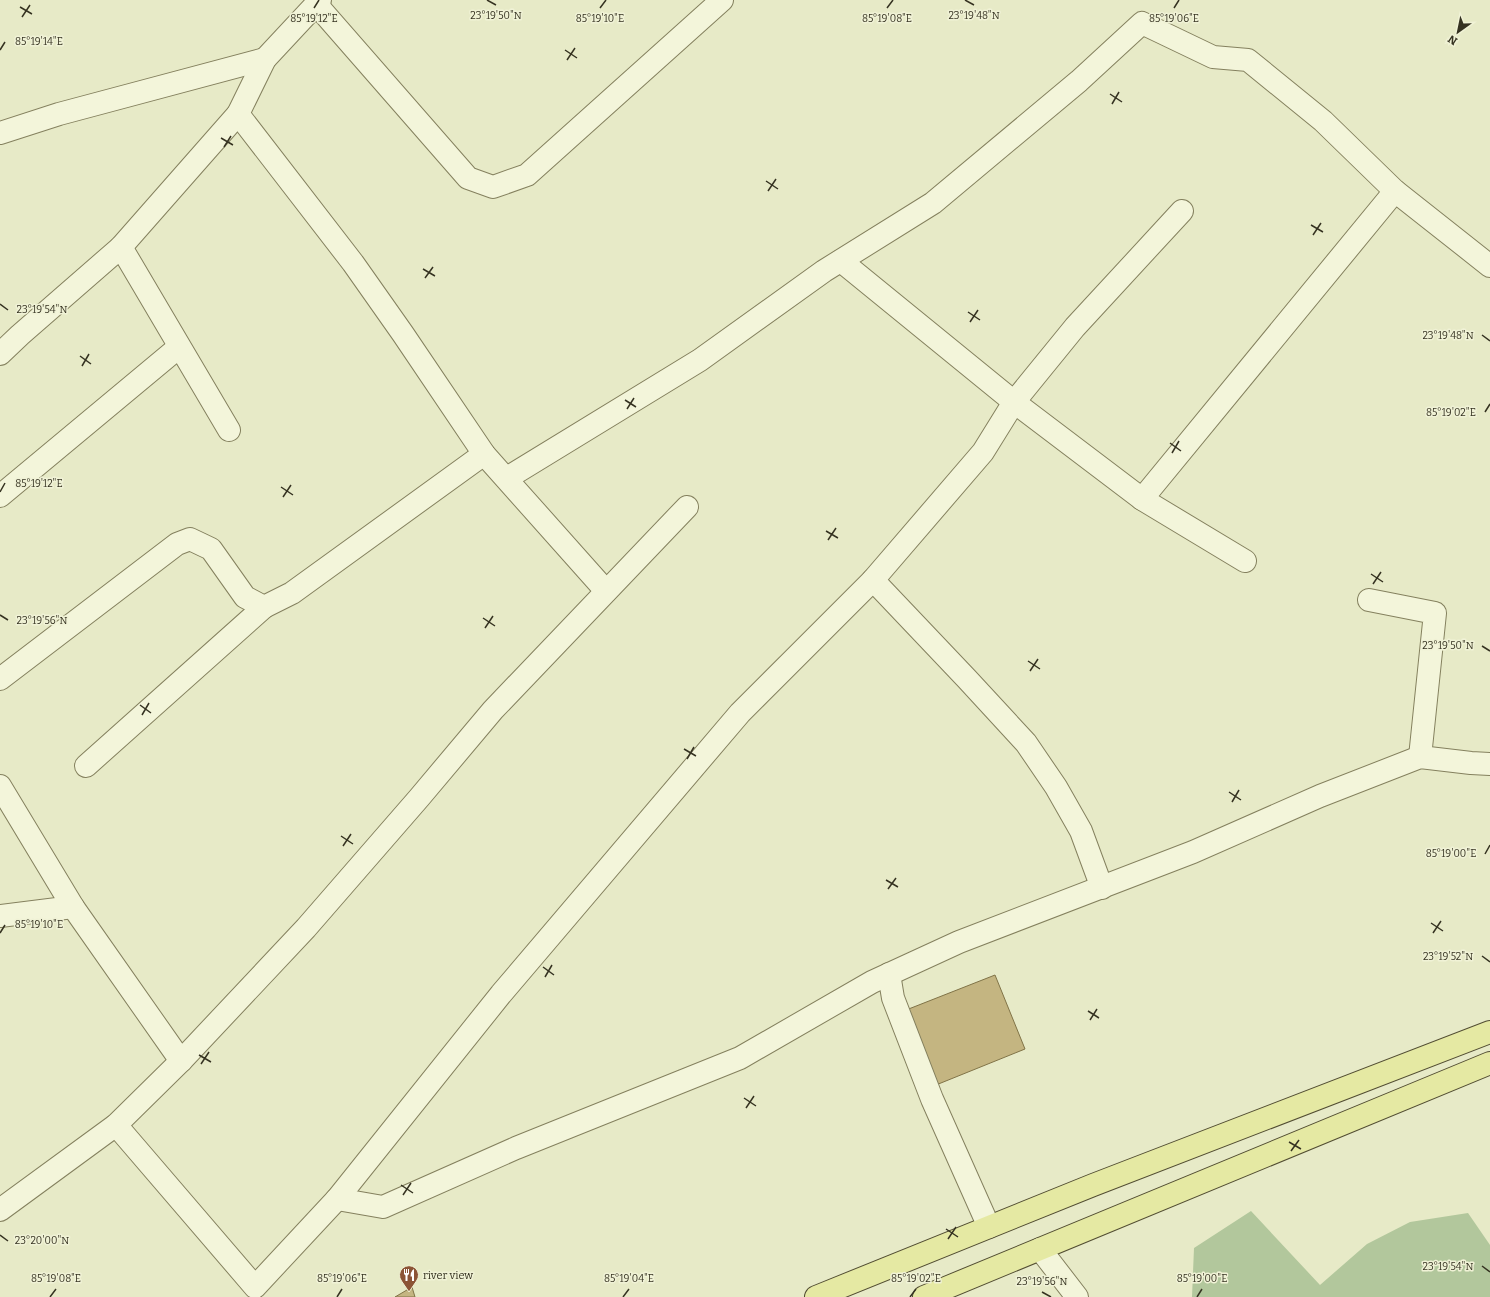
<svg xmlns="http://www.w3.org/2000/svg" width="1490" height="1297" font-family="Bitter,serif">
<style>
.green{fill:#b2c79c}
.building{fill:#c4b581;stroke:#807347}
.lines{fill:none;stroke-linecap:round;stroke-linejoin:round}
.minor-casing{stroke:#84805e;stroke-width:24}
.major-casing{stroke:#524d32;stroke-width:24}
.minor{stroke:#f3f5da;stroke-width:22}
.major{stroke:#e5e9a3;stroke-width:22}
.ticks{fill:none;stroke:#353221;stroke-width:1.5}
.labels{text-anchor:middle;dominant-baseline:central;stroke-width:3;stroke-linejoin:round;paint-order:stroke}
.poi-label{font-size:11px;fill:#353221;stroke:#f0f2d6;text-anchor:start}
.ticks-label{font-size:10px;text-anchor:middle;fill:#353221;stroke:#f0f2d6;stroke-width:3;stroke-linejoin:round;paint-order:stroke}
</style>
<rect width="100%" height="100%" fill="#e7eac7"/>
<polygon class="green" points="1251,1211 1320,1285 1367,1244 1410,1222 1468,1213 1490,1245 1490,1297 1192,1297 1194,1248"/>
<g class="building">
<polygon points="995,975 1025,1049 931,1087 901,1012"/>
<polygon points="412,1287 415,1297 395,1297"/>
</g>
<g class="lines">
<defs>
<g id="minor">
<polyline points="316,4 468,178 493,187 527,175 722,0"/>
<polyline points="238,114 353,263 403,334 484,454 606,591"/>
<polyline points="0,133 59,114 265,59"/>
<polyline points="121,247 229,430"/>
<polyline points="841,261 1014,402 1142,499 1245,561"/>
<polyline points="0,354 20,335 121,247 238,114 265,59 320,0"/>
<polyline points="507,478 700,360 824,271 933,203 1079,81 1142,23 1213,57 1248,60 1323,121 1395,191 1490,266"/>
<polyline points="0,496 179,347"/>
<polyline points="1142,499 1395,191"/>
<polyline points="873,580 967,679 1026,743 1056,787 1081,831 1102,888"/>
<polyline points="1369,600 1435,613 1420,757"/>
<polyline points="0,679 177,544 190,539 211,549 245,597 264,607 292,593 484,454"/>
<polyline points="86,766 264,607"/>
<polyline points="0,786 73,907 181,1061"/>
<polyline points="0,916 73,907"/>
<polyline points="889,974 893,998 932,1099 989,1227"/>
<polyline points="116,1125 255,1287 337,1199 501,994 740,713 873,580 983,452 1014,402 1075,327 1182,211"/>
<polyline points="337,1199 383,1207 516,1148 740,1058 872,982 959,942 1193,852 1320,796 1420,757 1471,763 1490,764"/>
<polyline points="0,1210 116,1125 181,1061 306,928 419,798 493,710 687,507"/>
<polyline points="1040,1249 1077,1297"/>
</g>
<g id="major">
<polyline points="816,1297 1093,1185 1490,1032"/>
<polyline points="924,1297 1490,1063"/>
</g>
</defs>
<use href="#minor" class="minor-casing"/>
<use href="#major" class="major-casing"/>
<use href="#minor" class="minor"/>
<use href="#major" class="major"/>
</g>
<path class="ticks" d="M487 0 496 5M965 0 974 5M20 7 32 14M314 8 319 0M600 8 606 0M887 8 893 0M1174 8 1179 0M22 17 30 5M0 50 5 42M565 50 577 58M567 60 575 48M1110 94 1122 102M1112 104 1119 92M221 138 233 145M224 147 231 136M766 181 778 189M768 191 776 179M1311 225 1323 232M1313 235 1321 223M423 269 435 276M425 278 433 267M0 304 8 310M968 312 980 320M970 322 978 310M1482 335 1490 341M80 356 91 364M82 366 89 354M625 400 636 407M627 409 634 398M1485 412 1490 404M1170 443 1181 451M1172 453 1179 441M281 487 293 495M0 492 5 483M283 497 291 485M826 531 838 538M828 540 836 528M1371 574 1383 582M1373 584 1381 572M0 615 8 620M483 618 495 626M485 628 493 616M1482 646 1490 651M1028 661 1040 669M1030 671 1038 659M140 705 151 713M142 715 149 703M684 749 696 756M687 759 694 747M1229 792 1241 800M1232 802 1239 790M341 836 353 844M343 846 351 834M1485 854 1490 845M886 880 898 887M888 889 896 878M1431 923 1443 931M0 933 5 925M1433 933 1441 921M1482 956 1490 962M543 967 554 975M545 977 552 965M1088 1011 1099 1018M1090 1020 1097 1009M199 1055 211 1062M201 1064 209 1052M744 1098 756 1106M746 1108 754 1096M1289 1142 1301 1149M1291 1151 1299 1140M401 1185 413 1193M403 1195 411 1183M946 1229 958 1237M0 1235 8 1241M948 1239 956 1227M1482 1266 1490 1272M1042 1292 1051 1297M50 1297 56 1289M337 1297 342 1289M623 1297 629 1289M910 1297 916 1289M1197 1297 1202 1289"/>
<defs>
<symbol id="restaurant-pin" viewBox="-11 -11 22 30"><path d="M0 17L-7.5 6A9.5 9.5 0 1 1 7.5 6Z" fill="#8c5435" stroke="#f0f2d6"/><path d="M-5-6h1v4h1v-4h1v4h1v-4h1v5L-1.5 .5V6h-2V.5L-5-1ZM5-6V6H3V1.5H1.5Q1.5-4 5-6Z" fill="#fff"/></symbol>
</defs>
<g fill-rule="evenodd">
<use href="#restaurant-pin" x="398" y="1264" width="22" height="30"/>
</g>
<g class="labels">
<g class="poi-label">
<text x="423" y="1275">river view</text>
</g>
</g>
<g class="ticks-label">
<text x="496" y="19">23°19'50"N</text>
<text x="974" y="19">23°19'48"N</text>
<text x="314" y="22">85°19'12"E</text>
<text x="600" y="22">85°19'10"E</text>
<text x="887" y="22">85°19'08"E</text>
<text x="1174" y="22">85°19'06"E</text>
<text x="39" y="45">85°19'14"E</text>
<text x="42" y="313">23°19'54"N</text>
<text x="1448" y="339">23°19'48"N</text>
<text x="1451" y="416">85°19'02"E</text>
<text x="39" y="487">85°19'12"E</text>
<text x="42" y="624">23°19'56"N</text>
<text x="1448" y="649">23°19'50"N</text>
<text x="1451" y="857">85°19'00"E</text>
<text x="39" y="928">85°19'10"E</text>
<text x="1448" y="960">23°19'52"N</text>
<text x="42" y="1244">23°20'00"N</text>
<text x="1448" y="1270">23°19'54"N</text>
<text x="56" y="1282">85°19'08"E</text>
<text x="342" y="1282">85°19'06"E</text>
<text x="629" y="1282">85°19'04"E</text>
<text x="916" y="1282">85°19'02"E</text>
<text x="1202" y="1282">85°19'00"E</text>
<text x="1042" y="1285">23°19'56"N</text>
</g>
<g transform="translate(1458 32) rotate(213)" stroke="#f0f2d6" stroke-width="3" paint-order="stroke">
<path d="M0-3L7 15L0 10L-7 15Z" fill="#353221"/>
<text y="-6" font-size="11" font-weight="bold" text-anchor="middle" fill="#353221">N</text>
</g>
</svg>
